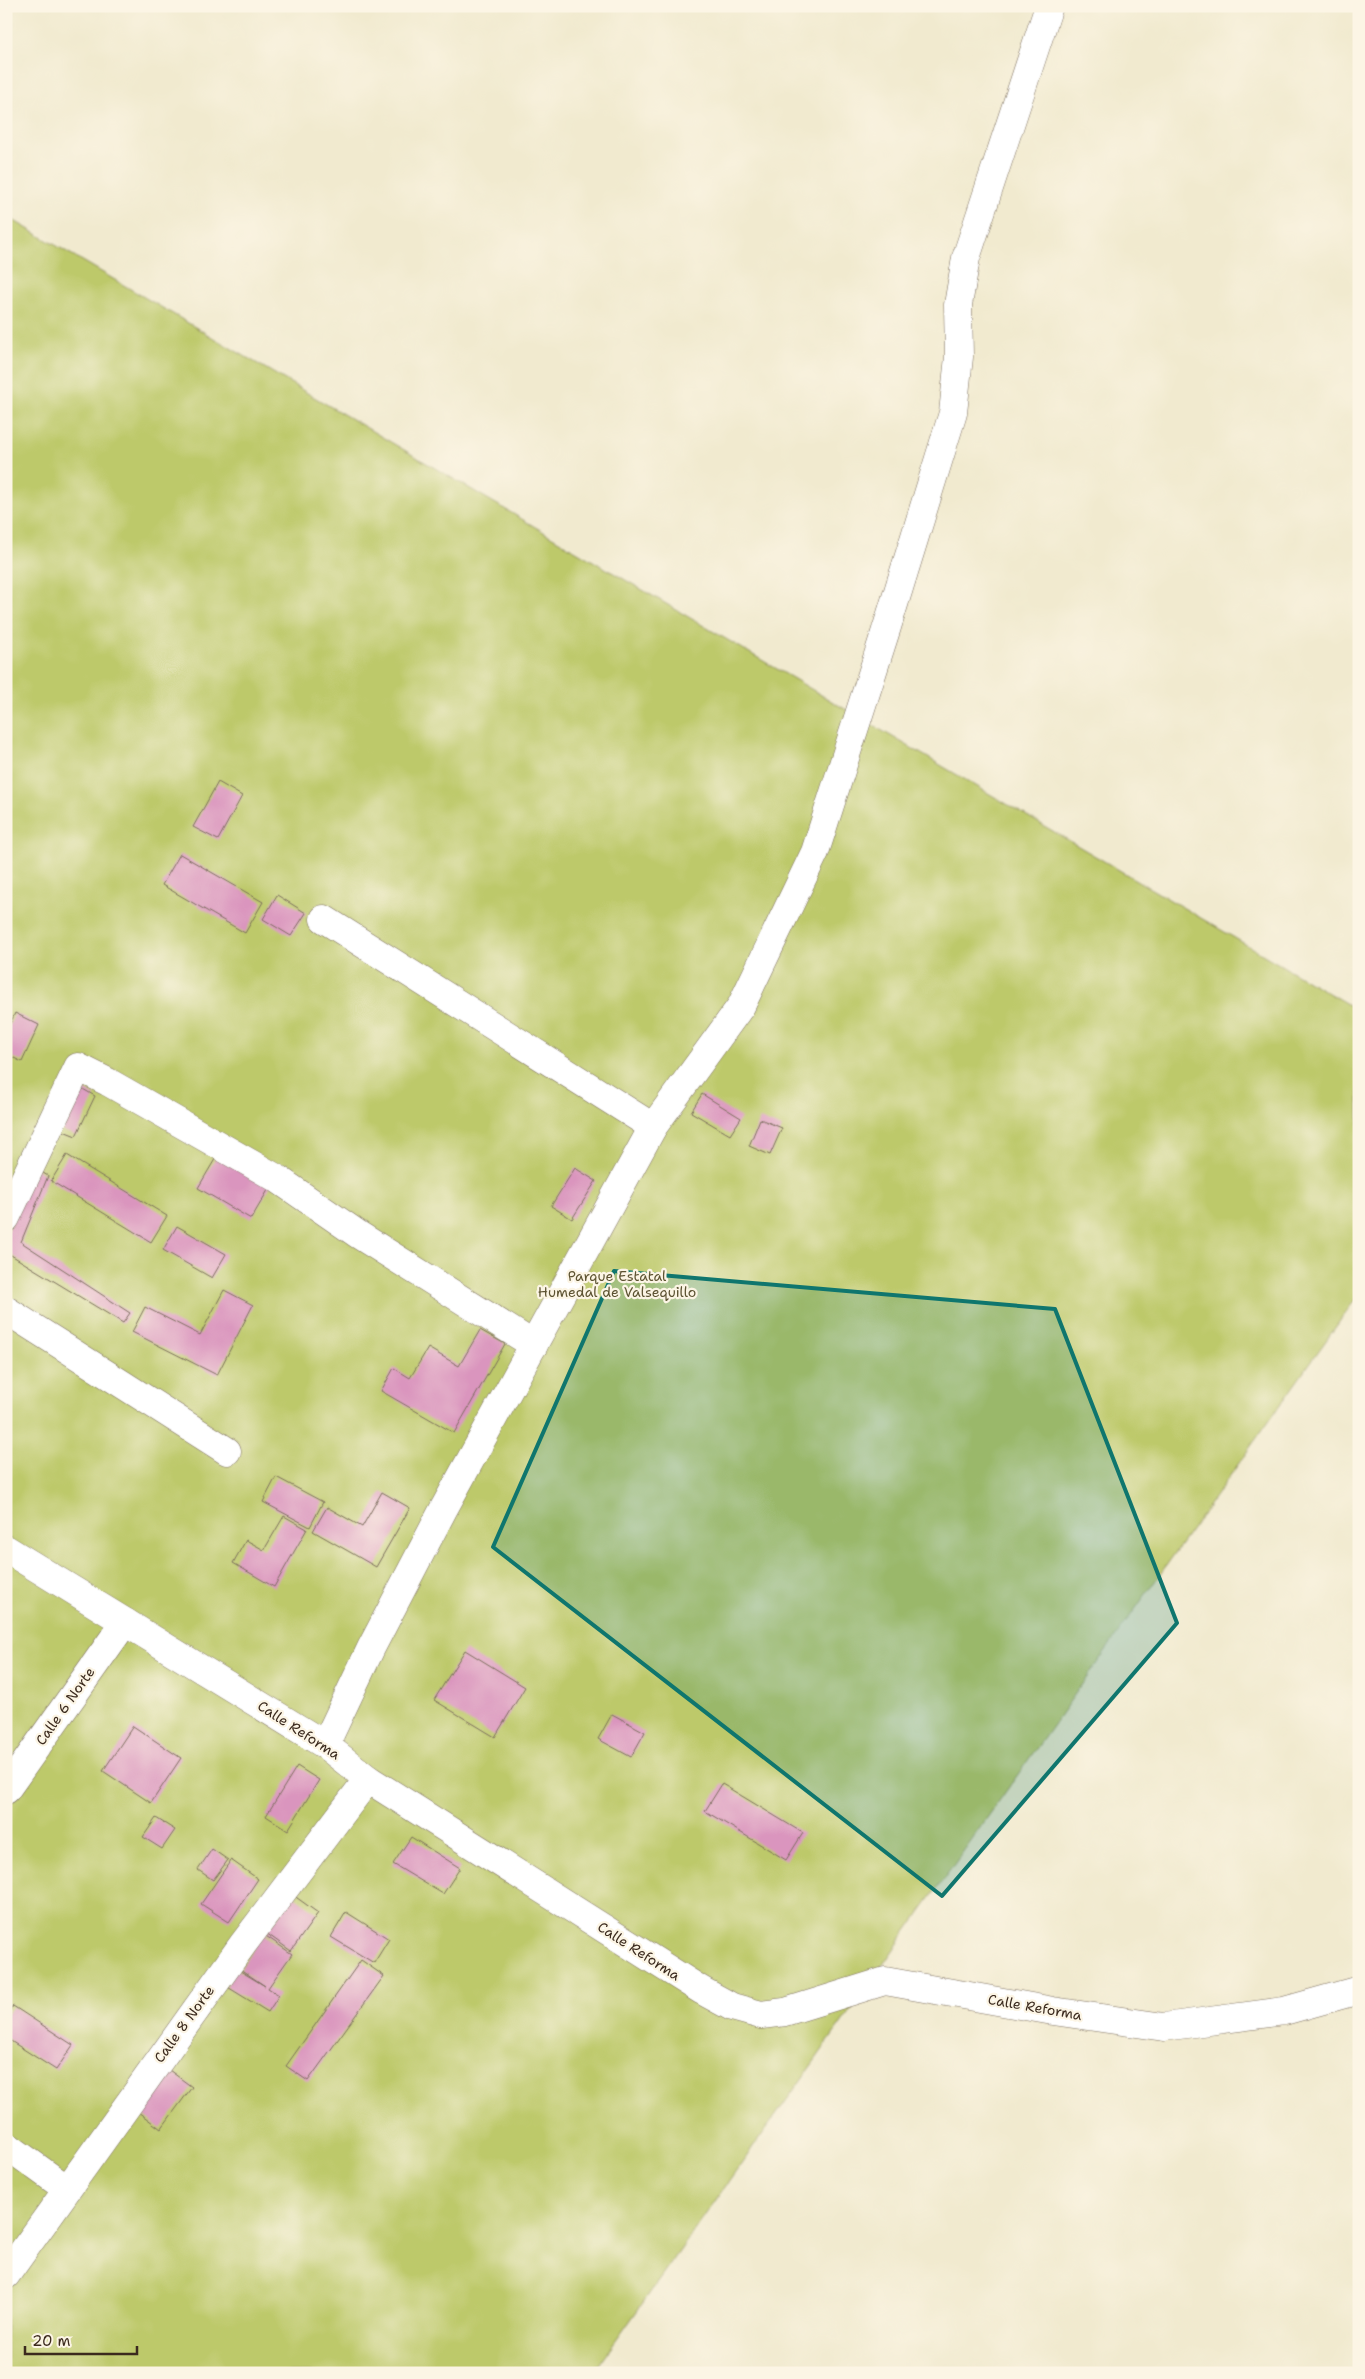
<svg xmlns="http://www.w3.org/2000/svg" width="1365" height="2379" font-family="'Shantell Sans',sans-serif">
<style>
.green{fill:#bdc96b;stroke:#7c7a44}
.building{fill:#da95be}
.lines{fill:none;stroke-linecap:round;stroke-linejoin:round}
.minor-casing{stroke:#7b6d5c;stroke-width:29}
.minor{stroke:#fff;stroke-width:28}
.marked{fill:#0f766e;fill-opacity:0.2;stroke:#0f766e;stroke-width:4;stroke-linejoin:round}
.labels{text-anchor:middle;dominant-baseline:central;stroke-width:4.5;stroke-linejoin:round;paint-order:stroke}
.park-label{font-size:14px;fill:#5c5231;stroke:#fcf5e5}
.street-label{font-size:14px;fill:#3b2a1e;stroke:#fcf5e5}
</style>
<rect width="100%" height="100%" fill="#fcf5e5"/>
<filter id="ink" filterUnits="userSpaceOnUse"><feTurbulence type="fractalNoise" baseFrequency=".02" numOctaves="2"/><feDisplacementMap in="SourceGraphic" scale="10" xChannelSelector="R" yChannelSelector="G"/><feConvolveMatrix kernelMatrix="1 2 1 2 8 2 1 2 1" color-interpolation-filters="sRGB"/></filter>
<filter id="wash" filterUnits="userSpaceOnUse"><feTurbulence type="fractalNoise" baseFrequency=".0096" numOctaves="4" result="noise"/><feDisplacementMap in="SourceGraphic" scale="20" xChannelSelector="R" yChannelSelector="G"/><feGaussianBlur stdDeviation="1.12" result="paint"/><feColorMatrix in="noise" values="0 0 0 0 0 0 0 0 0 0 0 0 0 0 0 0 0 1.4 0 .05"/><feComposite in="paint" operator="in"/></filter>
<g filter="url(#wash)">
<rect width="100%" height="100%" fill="#f1eacf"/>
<polygon class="green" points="6,216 1359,1011 1359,1294 593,2373 6,2373"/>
<g id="blocks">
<g class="building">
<polygon points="218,782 242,796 218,840 193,827"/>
<polygon points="180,854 263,902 245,933 162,885"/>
<polygon points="277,895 306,913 291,936 263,919"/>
<polygon points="15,1013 39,1025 22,1062 6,1054 6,1032"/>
<polygon points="81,1088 95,1096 76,1136 61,1130"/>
<polygon points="702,1094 741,1118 730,1135 691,1112"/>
<polygon points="760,1119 782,1128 770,1155 749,1146"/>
<polygon points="221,1149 274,1180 251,1219 198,1188"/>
<polygon points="67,1155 167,1216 151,1242 51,1181"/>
<polygon points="35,1168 48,1176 21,1242 130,1313 123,1323 6,1252 6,1235"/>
<polygon points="575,1168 596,1181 572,1219 551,1206"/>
<polygon points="177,1226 226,1254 212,1278 163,1250"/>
<polygon points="224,1290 253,1305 217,1375 132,1332 145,1307 200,1335"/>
<polygon points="480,1330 505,1344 454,1433 381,1391 394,1368 410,1378 428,1348 459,1366"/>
<polygon points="276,1477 323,1502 310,1527 263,1502"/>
<polygon points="382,1492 410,1508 376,1567 313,1531 327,1507 362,1527"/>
<polygon points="284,1516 307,1529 274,1587 233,1563 246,1540 264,1550"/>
<polygon points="465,1650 525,1687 495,1737 434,1700"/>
<polygon points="612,1714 645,1732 631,1757 598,1739"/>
<polygon points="133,1726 181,1758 151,1803 103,1771"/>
<polygon points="297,1766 319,1780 288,1830 266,1816"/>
<polygon points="722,1784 803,1833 786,1860 705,1811"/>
<polygon points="156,1818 175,1830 162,1849 143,1837"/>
<polygon points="411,1837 460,1868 443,1894 393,1864"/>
<polygon points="212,1849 228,1860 213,1880 198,1870"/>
<polygon points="231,1860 258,1879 229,1922 201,1904"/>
<polygon points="293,1895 318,1913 291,1951 266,1933"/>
<polygon points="346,1912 389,1939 374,1963 331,1937"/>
<polygon points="263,1934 292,1954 268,1988 279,1995 268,2012 226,1986 237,1969 265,1986 240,1969"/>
<polygon points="361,1960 384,1976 308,2081 286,2066"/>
<polygon points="13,2006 73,2045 56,2070 6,2038 6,2016"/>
<polygon points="169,2070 192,2087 161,2129 138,2112"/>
</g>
</g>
</g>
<g filter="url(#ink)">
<use href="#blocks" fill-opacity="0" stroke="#7b6d5c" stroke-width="1"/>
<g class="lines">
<defs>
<g id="minor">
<polyline points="324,919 653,1127"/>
<polyline points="6,1218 78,1067 108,1082 278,1179 359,1235 534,1345"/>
<polyline points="6,1310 227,1451"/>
<polyline points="6,1549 325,1745 368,1779 701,1990 732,2007 761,2015 785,2012 885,1981 1053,2011 1164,2027 1284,2011 1359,1990"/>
<polyline points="325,1745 371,1648 443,1510 653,1127 741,1006 815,852 887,627 953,413 959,357 958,305 966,258 1049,6"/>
<polyline points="6,1790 125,1622"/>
<polyline points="6,2145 67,2189"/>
<polyline points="6,2275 243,1944 368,1779"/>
</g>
</defs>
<use href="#minor" class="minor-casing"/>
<use href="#minor" class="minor"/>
</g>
</g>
<path class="marked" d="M614 1271 1055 1309 1177 1623 942 1896 493 1547Z"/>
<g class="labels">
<g class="park-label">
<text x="617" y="1276">Parque Estatal<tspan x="617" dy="16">Humedal de Valsequillo</tspan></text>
</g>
<g class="street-label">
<text transform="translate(65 1706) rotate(-55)">Calle 6 Norte</text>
<text transform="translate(299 1730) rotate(33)">Calle Reforma</text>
<text transform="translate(639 1951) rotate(33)">Calle Reforma</text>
<text transform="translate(1035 2007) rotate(10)">Calle Reforma</text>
<text transform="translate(184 2024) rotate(-54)">Calle 8 Norte</text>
</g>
</g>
<rect width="1365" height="2379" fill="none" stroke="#fcf5e5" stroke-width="25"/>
<path d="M25 2346v8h112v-8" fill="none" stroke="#3b2a1e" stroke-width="2.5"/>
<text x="32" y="2346" font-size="15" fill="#3b2a1e" stroke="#fcf5e5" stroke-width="4" paint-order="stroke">20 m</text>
</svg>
